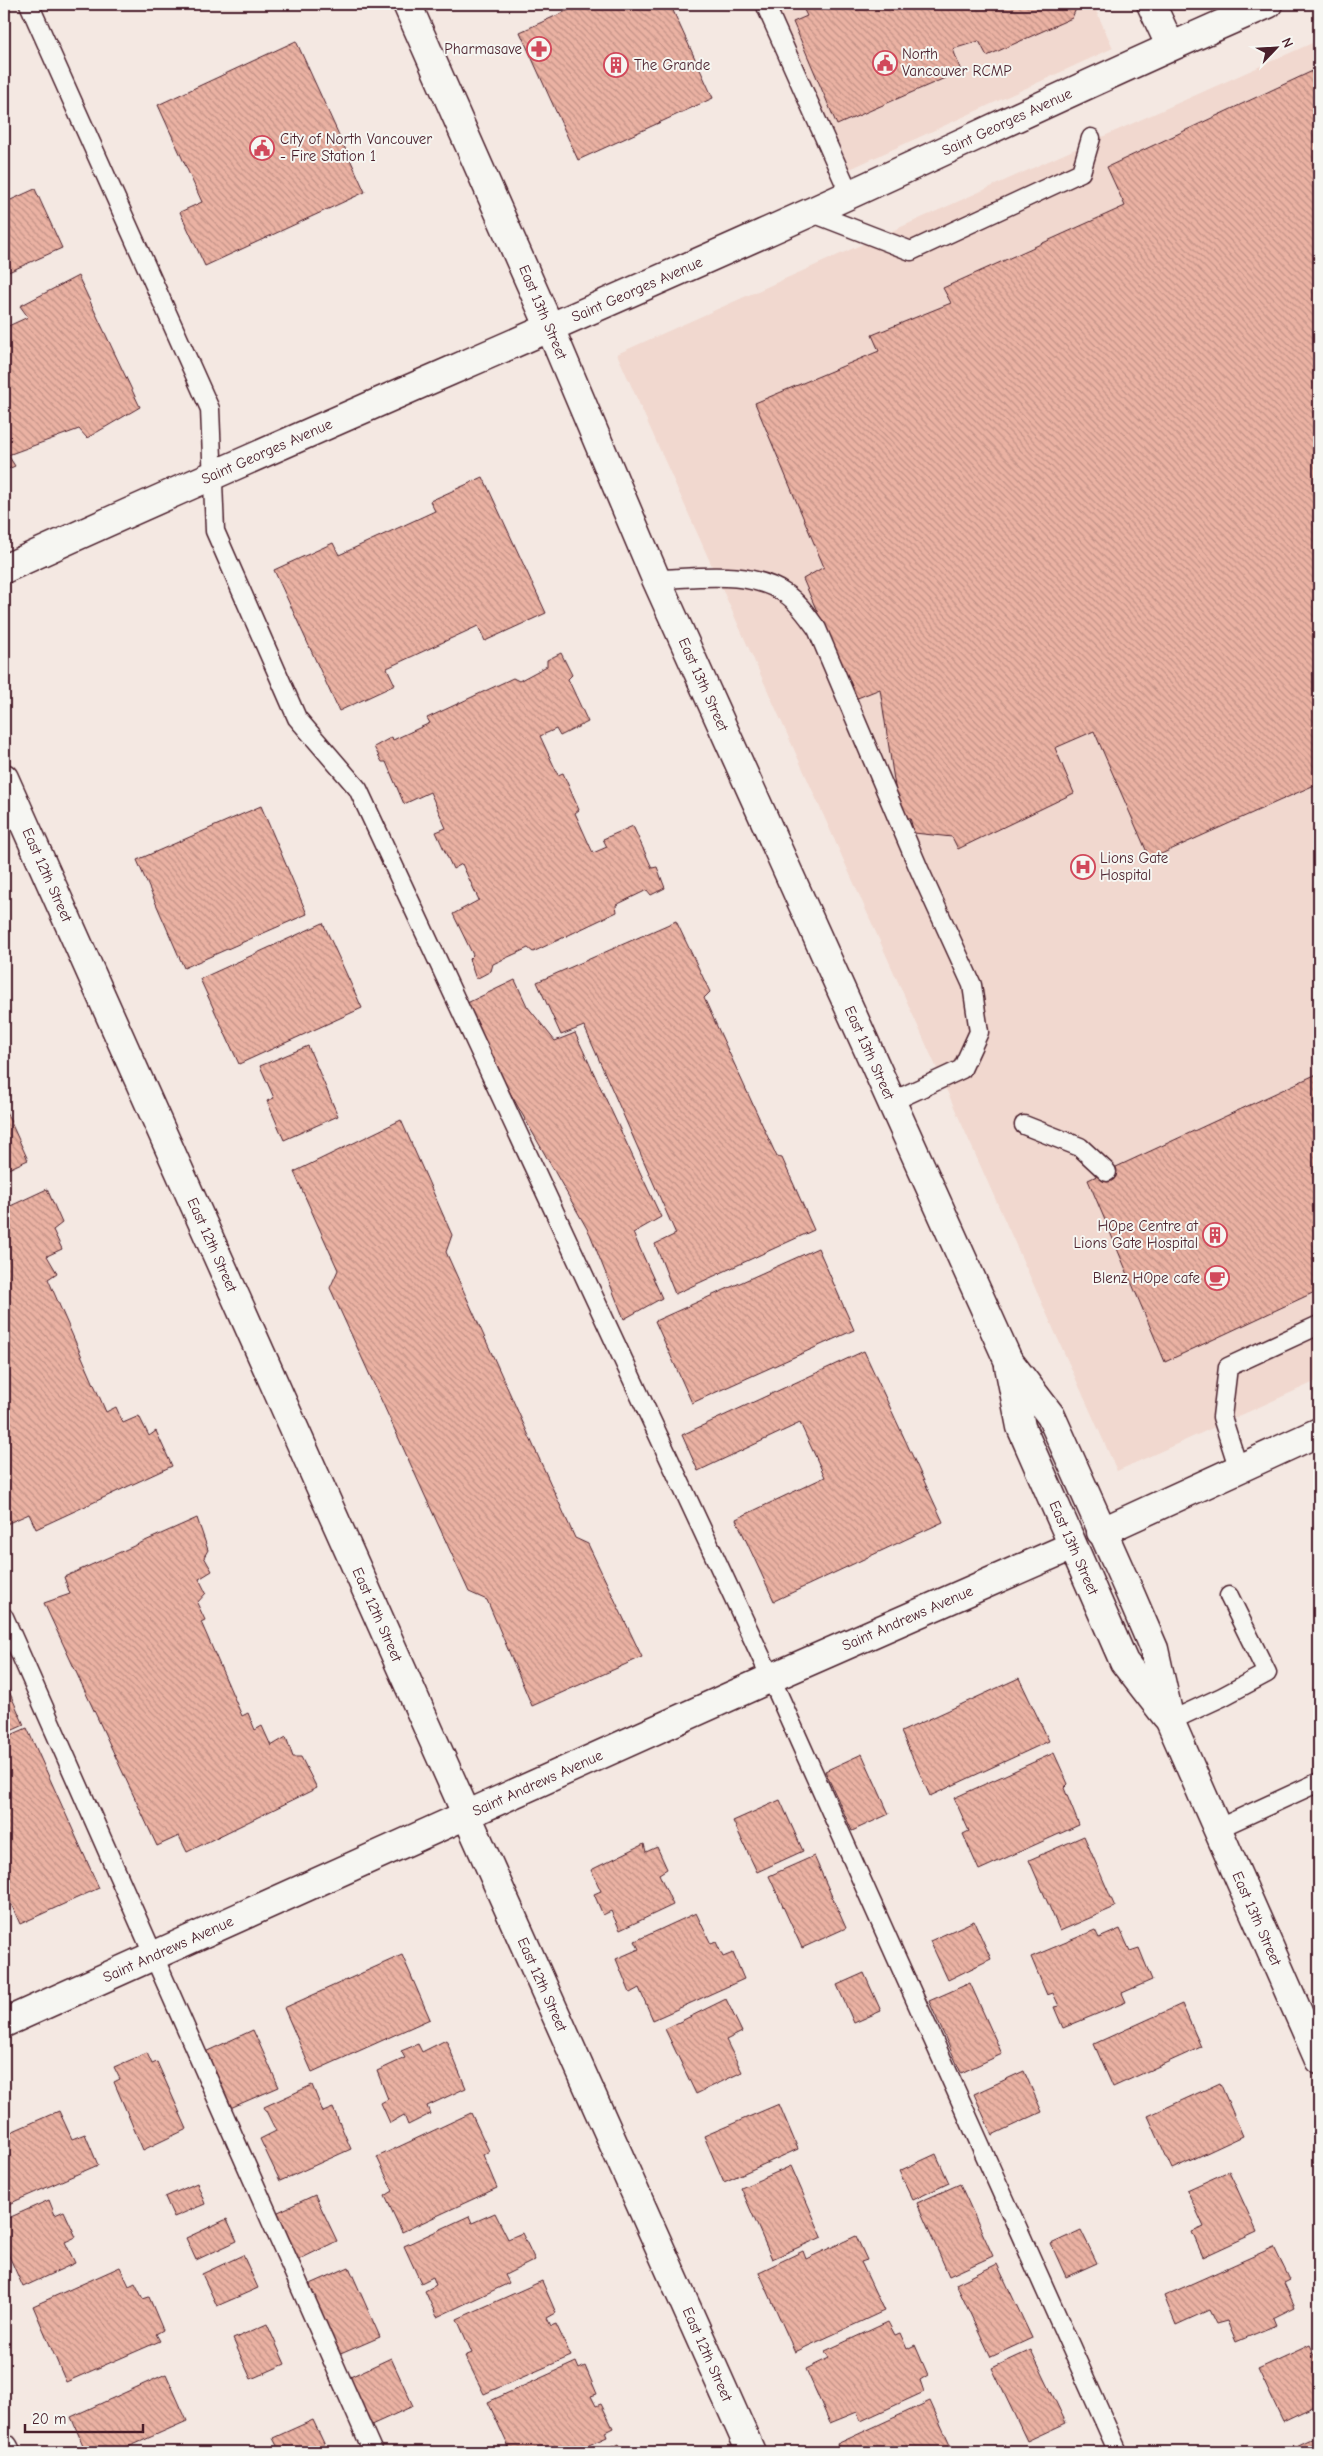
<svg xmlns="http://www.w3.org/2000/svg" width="1323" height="2456" font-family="'Comic Neue',sans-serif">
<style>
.built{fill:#f1d8cf}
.building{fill:url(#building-back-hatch);stroke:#4a1f2b}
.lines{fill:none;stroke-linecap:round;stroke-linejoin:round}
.service-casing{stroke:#4a1f2b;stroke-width:21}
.minor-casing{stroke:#4a1f2b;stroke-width:31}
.tertiary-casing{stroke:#4a1f2b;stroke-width:31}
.secondary-casing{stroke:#4a1f2b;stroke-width:31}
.service{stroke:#f6f6f2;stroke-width:18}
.minor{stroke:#f6f6f2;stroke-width:28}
.tertiary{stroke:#f6f6f2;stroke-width:28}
.secondary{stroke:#f6f6f2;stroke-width:28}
.labels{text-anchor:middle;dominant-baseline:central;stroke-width:4;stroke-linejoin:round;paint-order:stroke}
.poi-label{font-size:15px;fill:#4a1f2b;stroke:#f6f6f2;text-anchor:start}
.street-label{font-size:15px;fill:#4a1f2b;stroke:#f6f6f2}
</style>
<defs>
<pattern id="building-back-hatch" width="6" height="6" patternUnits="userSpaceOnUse" patternTransform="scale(1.25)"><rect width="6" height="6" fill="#ebb2a3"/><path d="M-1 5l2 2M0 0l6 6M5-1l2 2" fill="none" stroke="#c09085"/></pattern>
</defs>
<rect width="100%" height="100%" fill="#f4e8e2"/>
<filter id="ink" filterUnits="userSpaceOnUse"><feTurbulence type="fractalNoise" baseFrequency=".02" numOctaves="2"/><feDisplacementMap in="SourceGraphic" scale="10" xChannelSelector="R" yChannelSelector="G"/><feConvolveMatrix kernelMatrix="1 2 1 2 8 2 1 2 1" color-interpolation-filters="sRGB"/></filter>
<g filter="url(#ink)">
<g class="built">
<polygon points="775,4 1093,4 1113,48 850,169"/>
<polygon points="1319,40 1319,1380 1117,1471 617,354"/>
</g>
<g class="building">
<polygon points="582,4 670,4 713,98 578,160 520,32"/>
<polygon points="801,4 1078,4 1072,18 987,56 979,41 953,49 961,71 837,125 793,22 807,16"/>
<polygon points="296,41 365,192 205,266 180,212 202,202 158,105"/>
<polygon points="1319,68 1319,636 1317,637 1319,642 1319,783 1150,859 1094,731 1055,748 1074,793 958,849 952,837 914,833 910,818 900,819 880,689 855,699 803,579 824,567 755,403 879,351 872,335 951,303 943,288 1125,206 1107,167"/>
<polygon points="35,189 62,248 4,274 4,203"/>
<polygon points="78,276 140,407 87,438 79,429 8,455 15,466 4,471 4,328 28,317 20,306"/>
<polygon points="483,477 546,613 485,641 478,626 387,668 395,685 339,711 274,570 333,543 339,555 435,511 430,501"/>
<polygon points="561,653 572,675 568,679 588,722 560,736 556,729 540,736 558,775 563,773 579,810 575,813 593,853 607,847 603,839 633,826 652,868 657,867 665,888 651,895 647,890 616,905 617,912 533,952 528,948 493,964 491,971 476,979 469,959 473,955 453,914 479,900 462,864 453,869 436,832 446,828 430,792 404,804 386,762 382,762 374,747 392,737 393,740 430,723 427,718 513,678 519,681 547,666 547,660"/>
<polygon points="261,806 307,914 184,968 137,860"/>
<polygon points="676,921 710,992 704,998 777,1157 782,1158 814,1230 675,1294 655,1244 676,1234 584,1026 561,1035 537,982"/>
<polygon points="323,923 362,1008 239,1064 200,979"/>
<polygon points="515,980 527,1006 555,1041 575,1033 661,1217 633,1233 662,1298 624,1319 590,1234 496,1068 465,1004"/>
<polygon points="308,1046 338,1116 284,1140 267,1101 274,1098 260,1066"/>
<polygon points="1319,1073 1319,1290 1165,1362 1088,1180"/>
<polygon points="4,1107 28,1160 4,1171"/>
<polygon points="401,1120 452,1235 446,1252 575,1538 588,1544 642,1657 532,1706 487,1600 469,1592 330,1288 338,1270 294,1172"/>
<polygon points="47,1189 62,1223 53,1230 62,1249 47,1256 57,1273 48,1279 106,1412 116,1407 123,1423 139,1416 149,1436 156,1431 172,1466 36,1529 29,1514 4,1525 4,1209"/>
<polygon points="818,1248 854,1330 692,1403 655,1321"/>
<polygon points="864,1351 943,1522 774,1601 736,1519 825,1477 800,1423 698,1471 682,1435"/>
<polygon points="197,1518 208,1550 204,1557 212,1571 199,1579 206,1593 197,1603 205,1620 201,1622 242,1716 248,1713 255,1730 262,1726 271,1746 286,1737 293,1757 301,1757 317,1788 187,1852 179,1836 157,1846 44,1603 70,1594 64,1577"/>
<polygon points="1019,1678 1049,1741 930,1796 901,1732"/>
<polygon points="4,1680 24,1725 4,1734"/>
<polygon points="27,1728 99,1888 20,1924 4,1888 4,1738"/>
<polygon points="1054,1753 1068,1784 1064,1788 1079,1825 979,1870 963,1834 969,1831 954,1798"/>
<polygon points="862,1754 889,1814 852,1831 825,1771"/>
<polygon points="780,1800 803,1851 757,1872 733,1821"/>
<polygon points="1084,1836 1115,1907 1060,1931 1029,1860"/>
<polygon points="644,1844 646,1852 657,1847 667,1869 659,1874 673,1905 620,1930 611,1911 603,1915 594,1894 601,1891 591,1870"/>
<polygon points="814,1856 846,1928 802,1948 769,1876"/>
<polygon points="696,1913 711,1944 716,1942 723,1957 733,1953 744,1979 653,2020 639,1988 630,1993 616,1959 639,1949 635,1941"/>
<polygon points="974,1921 991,1959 948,1980 930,1941"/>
<polygon points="1120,1929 1130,1951 1139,1948 1152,1980 1122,1993 1126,2002 1063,2028 1054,2007 1059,2006 1053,1993 1047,1995 1031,1957 1095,1930 1099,1938"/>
<polygon points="402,1955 430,2019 312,2072 284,2008"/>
<polygon points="864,1973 881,2011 854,2023 837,1985"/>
<polygon points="970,1983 1002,2054 961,2073 929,2001"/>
<polygon points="726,1999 742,2032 726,2040 742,2072 696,2094 665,2029"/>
<polygon points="1182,2004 1201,2047 1113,2087 1094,2044"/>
<polygon points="253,2030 279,2087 228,2109 203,2053"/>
<polygon points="446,2040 466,2088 427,2106 430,2114 408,2125 404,2115 390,2123 381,2103 388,2099 377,2071 405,2058 401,2051 418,2044 422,2052"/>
<polygon points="147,2053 152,2064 157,2062 187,2129 143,2150 114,2082 120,2079 114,2067"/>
<polygon points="1024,2071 1042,2112 992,2135 974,2094"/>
<polygon points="1220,2083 1243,2136 1172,2169 1148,2116"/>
<polygon points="312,2085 323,2112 333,2108 351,2149 280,2181 260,2139 276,2131 264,2107"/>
<polygon points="779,2104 798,2149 724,2182 704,2136"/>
<polygon points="59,2111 72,2139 85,2134 98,2165 4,2206 4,2135"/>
<polygon points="471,2113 489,2151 483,2155 497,2188 402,2232 385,2196 393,2191 377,2157"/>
<polygon points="936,2154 949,2183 913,2200 899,2171"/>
<polygon points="791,2166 822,2237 772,2259 741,2188"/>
<polygon points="1229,2171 1257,2232 1203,2257 1192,2232 1204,2227 1187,2190"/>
<polygon points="197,2183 205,2204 174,2217 165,2197"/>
<polygon points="960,2184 993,2256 949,2276 917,2203"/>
<polygon points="315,2195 337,2241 298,2260 276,2213"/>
<polygon points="49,2200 55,2215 64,2211 76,2237 65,2242 75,2263 23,2287 4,2245 4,2220"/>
<polygon points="495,2213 508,2239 522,2233 535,2260 505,2275 509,2283 437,2317 425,2291 436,2285 433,2277 421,2283 404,2246 469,2216 472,2223"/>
<polygon points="227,2219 237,2241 196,2260 186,2238"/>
<polygon points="1081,2230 1097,2263 1066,2277 1051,2244"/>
<polygon points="856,2236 867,2260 861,2262 884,2311 795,2352 759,2272 803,2251 806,2259"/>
<polygon points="1274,2247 1290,2280 1284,2283 1295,2307 1273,2318 1276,2325 1236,2342 1227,2321 1216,2324 1209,2310 1176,2325 1164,2296"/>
<polygon points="243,2255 258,2288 217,2306 202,2274"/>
<polygon points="997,2264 1032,2338 991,2357 956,2284"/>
<polygon points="120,2267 129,2286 135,2283 143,2299 149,2297 163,2330 156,2334 160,2341 66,2382 33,2306"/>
<polygon points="349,2267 380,2337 336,2356 306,2286"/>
<polygon points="542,2281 556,2313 547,2318 551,2326 556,2324 571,2356 484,2394 465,2356 472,2353 457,2319"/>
<polygon points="888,2322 895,2335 900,2333 907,2349 915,2345 928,2375 920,2380 924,2392 861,2421 857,2412 830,2423 806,2369 829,2358 825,2351"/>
<polygon points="267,2324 285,2364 251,2379 233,2339"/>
<polygon points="1310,2345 1318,2361 1319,2360 1319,2404 1283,2421 1258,2369"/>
<polygon points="1031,2350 1066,2423 1027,2441 992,2368"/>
<polygon points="391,2358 413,2406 369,2426 348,2378"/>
<polygon points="576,2362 579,2369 585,2366 597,2394 591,2396 596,2406 601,2404 613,2428 605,2432 607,2437 573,2452 511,2452 488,2402"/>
<polygon points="166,2374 187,2421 117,2452 97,2452 94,2446 85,2450 71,2417"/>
<polygon points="930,2401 953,2452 841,2452 837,2444"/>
<polygon points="313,2420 328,2452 280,2452 273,2438"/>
<polygon points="1319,2435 1319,2452 1293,2452 1291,2448"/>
<polygon points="619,2444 623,2452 603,2452"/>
</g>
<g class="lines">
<defs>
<g id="service">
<polyline points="29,4 210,409 215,531 297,718 358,789 771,1678 1118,2452"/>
<polyline points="765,4 850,195"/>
<polyline points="810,212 911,251 1081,172 1091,138"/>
<path d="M656 579C698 578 750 569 786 594 799 603 808 617 817 629L919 869 972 985 979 1032 962 1069 891 1102"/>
<polyline points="1024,1125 1080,1147 1107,1172"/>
<polyline points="1239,1470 1222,1417 1228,1367 1319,1325"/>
<polyline points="4,1617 373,2452"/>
<polyline points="1170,1721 1222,1697 1267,1673 1229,1596"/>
<polyline points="1217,1829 1319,1782"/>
</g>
<g id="minor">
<polyline points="1151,4 1170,45"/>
<path id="s1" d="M4 778 751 2452"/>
<polyline points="1101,1532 1319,1432"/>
<path id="s2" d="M4 2023 771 1678 1072 1546"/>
<polyline points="4,2448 6,2452"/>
</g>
<g id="tertiary">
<path id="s3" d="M550 328 656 579 1008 1360 1051 1416 1126 1584 1154 1649 1170 1721 1319 2060"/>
<path id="s4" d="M4 569C255 454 509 347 762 234 931 159 1098 77 1268 4"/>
<path id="s5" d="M1009 1366 1021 1427 1124 1662 1166 1716"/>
</g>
<polyline id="secondary" points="407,4 550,328"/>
</defs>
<use href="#service" class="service-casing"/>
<use href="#minor" class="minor-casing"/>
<use href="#tertiary" class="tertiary-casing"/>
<use href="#secondary" class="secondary-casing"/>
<use href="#service" class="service"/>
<use href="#minor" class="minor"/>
<use href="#tertiary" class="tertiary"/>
<use href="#secondary" class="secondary"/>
</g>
</g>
<defs>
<symbol id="pharmacy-ring" viewBox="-11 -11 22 22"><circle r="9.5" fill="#f6f6f2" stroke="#d1495b" stroke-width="1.5"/><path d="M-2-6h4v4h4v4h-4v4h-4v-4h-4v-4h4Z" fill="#d1495b"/></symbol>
<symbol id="civic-ring" viewBox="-11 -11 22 22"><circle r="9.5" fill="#f6f6f2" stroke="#d1495b" stroke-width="1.5"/><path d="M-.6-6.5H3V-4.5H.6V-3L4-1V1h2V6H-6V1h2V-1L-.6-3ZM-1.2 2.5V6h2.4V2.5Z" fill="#d1495b"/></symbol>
<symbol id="building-ring" viewBox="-11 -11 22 22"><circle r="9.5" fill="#f6f6f2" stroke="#d1495b" stroke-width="1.5"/><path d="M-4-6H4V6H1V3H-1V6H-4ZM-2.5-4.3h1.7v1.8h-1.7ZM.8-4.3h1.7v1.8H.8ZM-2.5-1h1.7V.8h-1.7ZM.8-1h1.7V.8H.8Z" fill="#d1495b"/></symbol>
<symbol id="hospital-ring" viewBox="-11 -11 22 22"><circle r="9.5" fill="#f6f6f2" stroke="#d1495b" stroke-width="1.5"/><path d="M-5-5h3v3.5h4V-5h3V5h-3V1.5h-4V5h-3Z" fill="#d1495b"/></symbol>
<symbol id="cafe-ring" viewBox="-11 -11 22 22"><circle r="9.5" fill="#f6f6f2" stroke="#d1495b" stroke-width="1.5"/><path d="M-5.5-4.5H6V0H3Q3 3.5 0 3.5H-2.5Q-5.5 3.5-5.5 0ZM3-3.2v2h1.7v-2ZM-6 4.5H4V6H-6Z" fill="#d1495b"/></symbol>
</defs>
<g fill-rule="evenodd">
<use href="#pharmacy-ring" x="525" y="35" width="28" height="28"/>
<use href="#civic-ring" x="871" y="49" width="28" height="28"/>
<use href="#building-ring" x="602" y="51" width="28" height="28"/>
<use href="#civic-ring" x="248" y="134" width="28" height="28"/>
<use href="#hospital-ring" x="1069" y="853" width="28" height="28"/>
<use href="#building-ring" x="1201" y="1221" width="28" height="28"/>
<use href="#cafe-ring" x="1203" y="1264" width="28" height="28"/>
</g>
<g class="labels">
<g class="poi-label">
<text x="522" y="49" text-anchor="end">Pharmasave</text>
<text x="902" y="54">North<tspan x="902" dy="17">Vancouver RCMP</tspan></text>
<text x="634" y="65">The Grande</text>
<text x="280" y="139">City of North Vancouver<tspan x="280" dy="17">- Fire Station 1</tspan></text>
<text x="1100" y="858">Lions Gate<tspan x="1100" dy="17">Hospital</tspan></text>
<text x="1198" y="1226" text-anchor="end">HOpe Centre at<tspan x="1198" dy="17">Lions Gate Hospital</tspan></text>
<text x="1200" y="1278" text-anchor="end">Blenz HOpe cafe</text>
</g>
<g class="street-label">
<text stroke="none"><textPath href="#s4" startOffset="1098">Saint Georges Avenue</textPath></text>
<text stroke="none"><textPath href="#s4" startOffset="692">Saint Georges Avenue</textPath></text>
<text transform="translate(543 312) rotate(67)">East 13th Street</text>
<text stroke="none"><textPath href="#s4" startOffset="288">Saint Georges Avenue</textPath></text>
<text stroke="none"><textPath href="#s3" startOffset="388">East 13th Street</textPath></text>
<text stroke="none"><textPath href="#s1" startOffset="106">East 12th Street</textPath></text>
<text stroke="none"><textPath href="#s3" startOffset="792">East 13th Street</textPath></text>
<text stroke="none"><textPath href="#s1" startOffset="511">East 12th Street</textPath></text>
<text stroke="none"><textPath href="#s5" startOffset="194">East 13th Street</textPath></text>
<text stroke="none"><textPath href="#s1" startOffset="916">East 12th Street</textPath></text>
<text stroke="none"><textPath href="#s2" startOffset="990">Saint Andrews Avenue</textPath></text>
<text stroke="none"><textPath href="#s2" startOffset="585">Saint Andrews Avenue</textPath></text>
<text stroke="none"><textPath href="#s3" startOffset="1744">East 13th Street</textPath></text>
<text stroke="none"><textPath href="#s2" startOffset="180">Saint Andrews Avenue</textPath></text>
<text stroke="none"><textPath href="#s1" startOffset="1321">East 12th Street</textPath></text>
<text stroke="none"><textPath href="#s1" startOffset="1726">East 12th Street</textPath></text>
</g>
</g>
<rect width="1323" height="2456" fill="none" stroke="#f6f6f2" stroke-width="20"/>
<rect x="10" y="10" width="1303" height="2436" fill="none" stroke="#4a1f2b" stroke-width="2" filter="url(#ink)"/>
<g transform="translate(1276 48) rotate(65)" stroke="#f6f6f2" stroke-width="4" paint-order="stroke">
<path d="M0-4L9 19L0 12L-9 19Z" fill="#4a1f2b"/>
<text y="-8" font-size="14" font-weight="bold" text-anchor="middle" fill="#4a1f2b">N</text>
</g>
<path d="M25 2424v8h118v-8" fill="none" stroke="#4a1f2b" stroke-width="2.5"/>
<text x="32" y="2424" font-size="15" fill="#4a1f2b" stroke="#f6f6f2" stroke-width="4" paint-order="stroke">20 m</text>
</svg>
